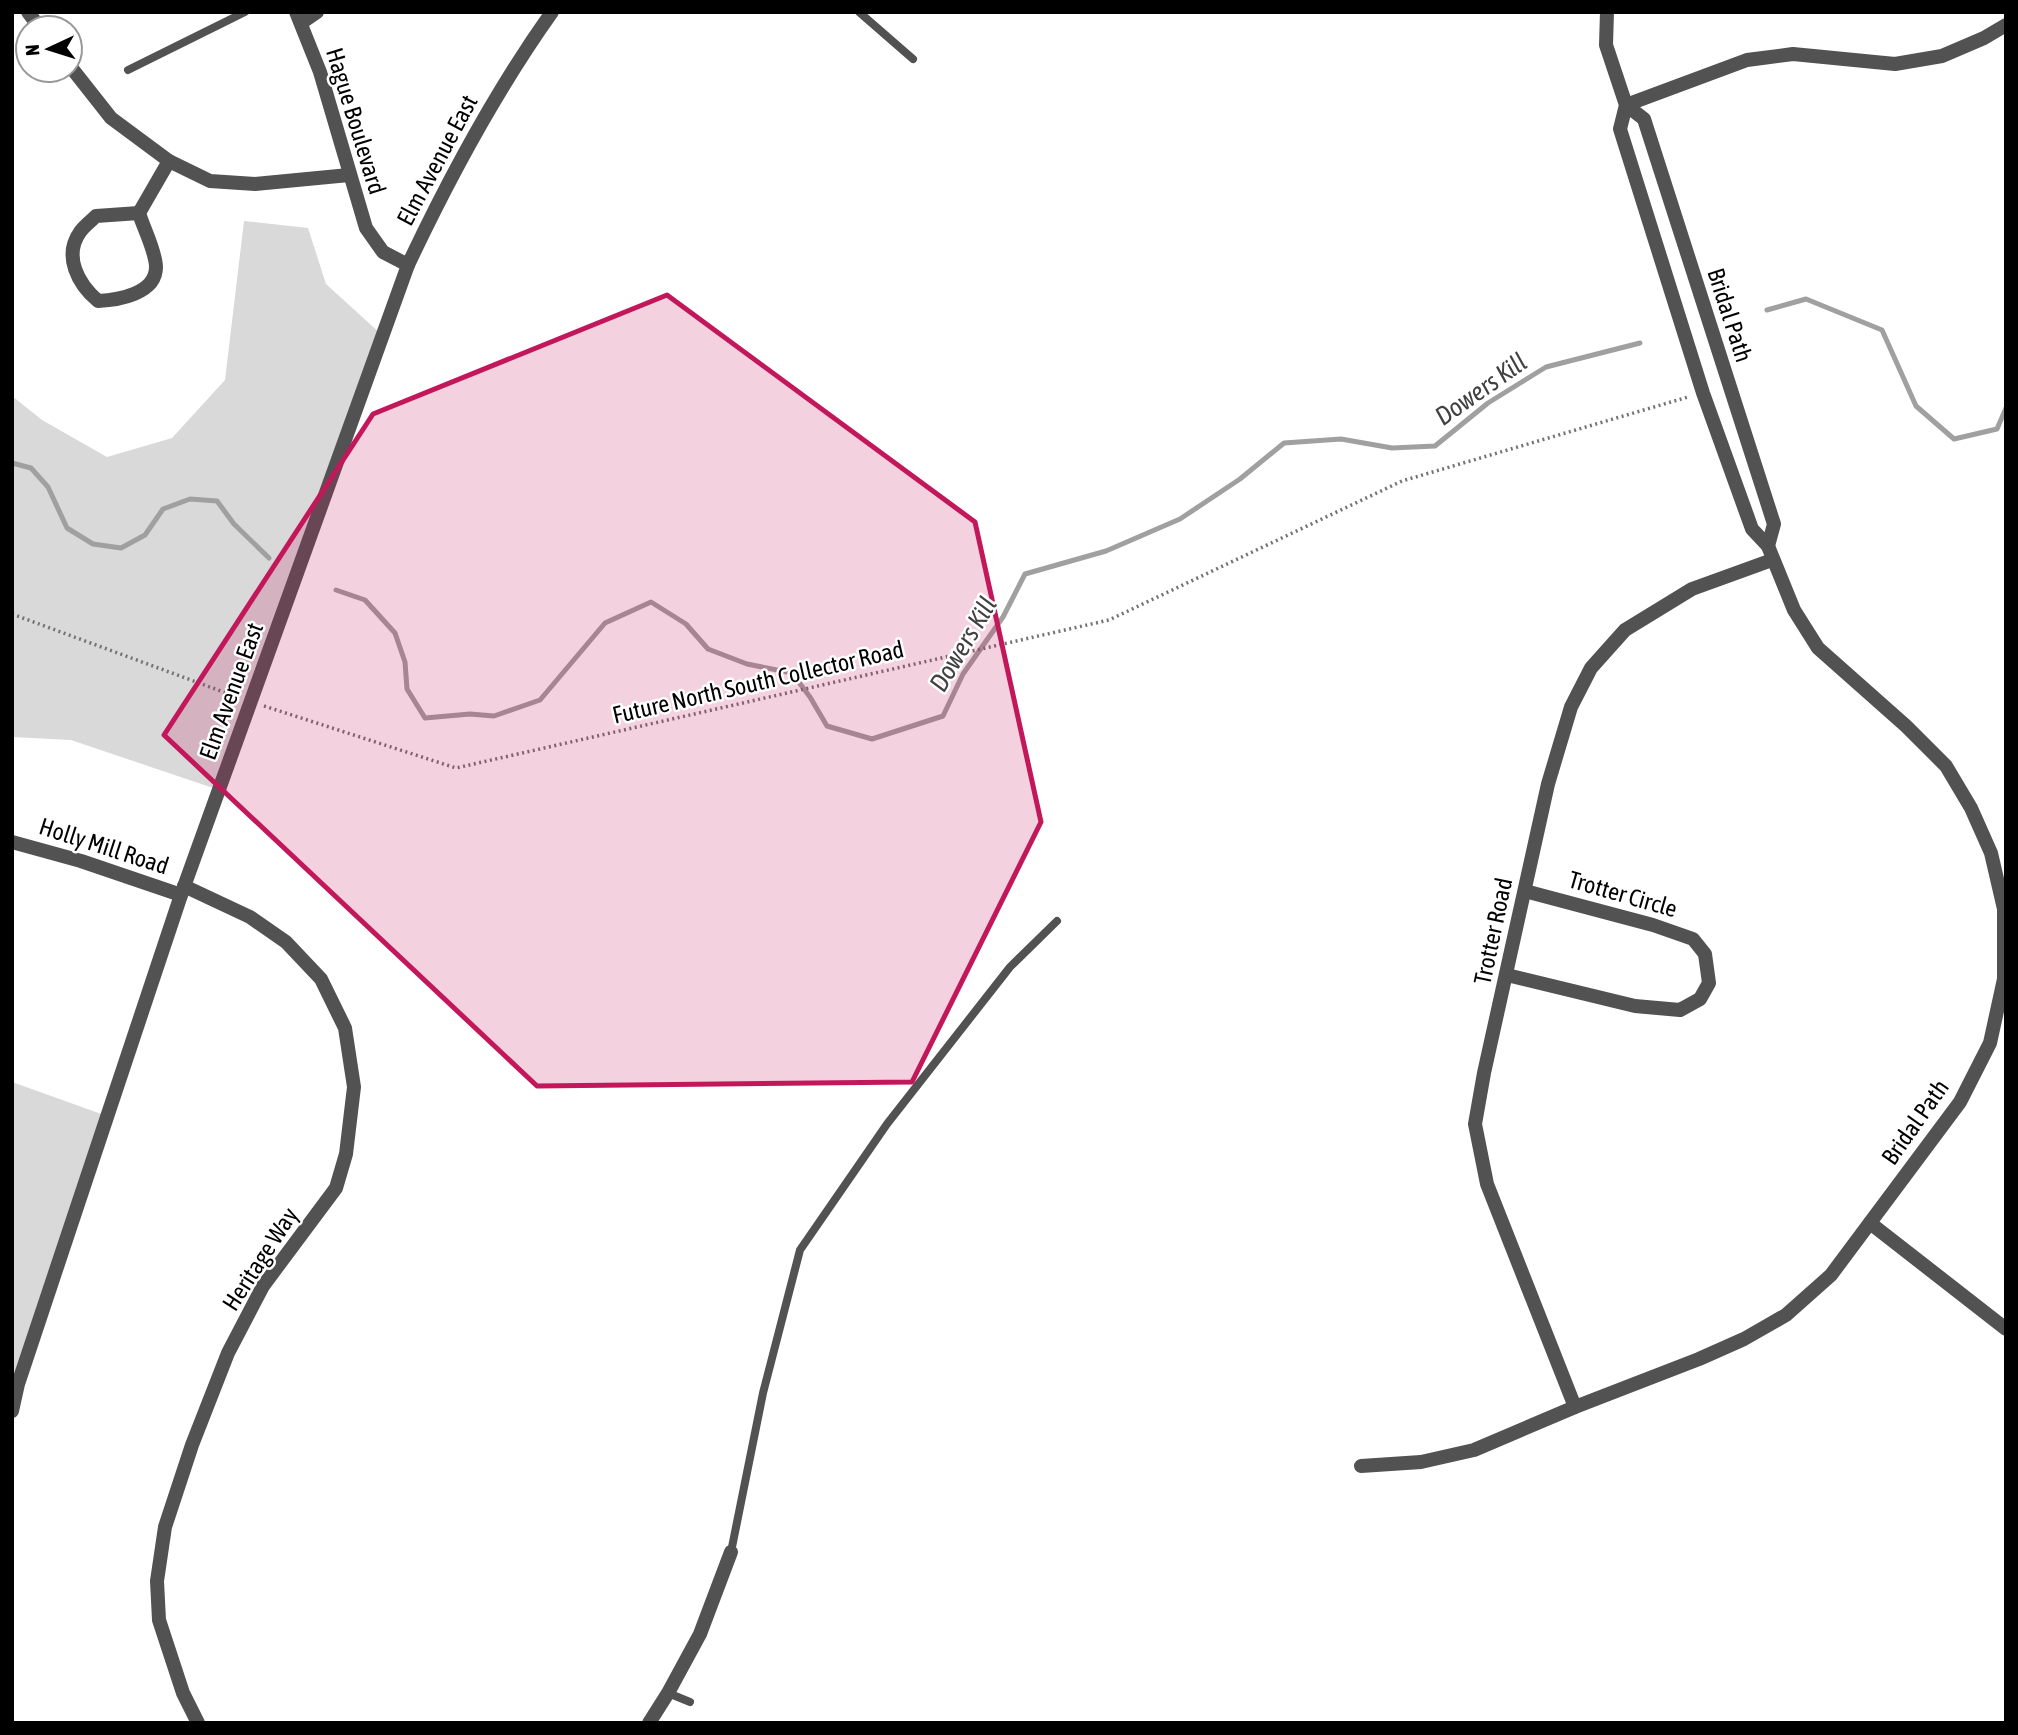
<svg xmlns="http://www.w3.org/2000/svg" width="2018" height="1735" font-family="'Asap Condensed',sans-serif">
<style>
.green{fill:#d9d9d9}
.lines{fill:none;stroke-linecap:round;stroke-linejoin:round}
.stream{stroke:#a0a0a0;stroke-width:5}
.path{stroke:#747474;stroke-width:3.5;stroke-dasharray:2 3.5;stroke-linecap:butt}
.lane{stroke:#525252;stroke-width:8}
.street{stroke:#525252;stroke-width:14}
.marked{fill:#c2185b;fill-opacity:0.2;stroke:#c2185b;stroke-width:5;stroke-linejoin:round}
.labels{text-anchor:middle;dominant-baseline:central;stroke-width:5;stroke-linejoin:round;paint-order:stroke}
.street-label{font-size:24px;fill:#000;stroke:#fff}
.water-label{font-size:26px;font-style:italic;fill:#414141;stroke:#fff}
</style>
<rect width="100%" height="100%" fill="#fff"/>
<g class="green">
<polygon points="244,221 308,228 326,284 382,335 219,790 71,740 12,737 12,396 42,420 107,457 172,438 225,380"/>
<polygon points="12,1082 107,1116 12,1404"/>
</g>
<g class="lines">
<g class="stream">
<polyline points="1767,310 1806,299 1882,330 1916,406 1954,439 1997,429 2006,408"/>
<polyline points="12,463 31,468 48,487 67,528 93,544 121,548 145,535 163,509 190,499 217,501 234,524 269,558"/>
<polyline points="336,590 365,600 395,633 405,662 407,689 425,718 470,714 494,716 540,700 605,623 651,602 686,624 708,649 747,664 792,673 810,697 827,726 872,739 943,716 963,674 1003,617 1025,574 1106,551 1180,519 1240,479 1284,443 1341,439 1392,448 1435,446 1488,403 1546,367 1640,343"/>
</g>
<g class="path">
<polyline points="12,614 237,697"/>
<polyline points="264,706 456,768 1109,620 1402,481 1688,397"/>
</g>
<g class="lane">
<polyline points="859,12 913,59"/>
<polyline points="128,70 245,12"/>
<polyline points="731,1552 763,1393 800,1250 887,1124 1010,967 1057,921"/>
<polyline points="668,1693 690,1702"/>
</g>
<g class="street">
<polyline points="28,12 40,28"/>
<polyline points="296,12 320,72 366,228 383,252 408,265"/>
<polyline points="301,23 317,12"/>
<polyline points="70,66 111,118 169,161 210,181 255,184 349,175"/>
<polyline points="1626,105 1644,119 1774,524 1768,546"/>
<polyline points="1626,105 1747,60 1793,54 1895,64 1942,56 1984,38 2006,25"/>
<path d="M139 213C143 227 156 252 156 267 156 294 118 300 98 301 78 284 63 256 80 232 84 226 91 221 96 216Z"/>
<polyline points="139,213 169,161"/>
<polyline points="12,842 81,861 181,895"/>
<polyline points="184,886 250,917 286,942 321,979 345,1028 354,1087 346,1154 336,1188 263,1286 228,1353 192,1445 165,1527 157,1581 159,1620 183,1693 198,1723"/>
<polyline points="1507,975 1635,1006 1680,1010 1700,999 1709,983 1705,954 1693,939 1653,925 1525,891"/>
<polyline points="1870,1223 2006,1329"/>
<polyline points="1575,1407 1487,1184 1475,1124 1484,1073 1548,784 1571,707 1591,668 1625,630 1692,589 1772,560"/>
<path d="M12 1411 18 1384 181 895 408 265C450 176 495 92 552 12"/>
<polyline points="1361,1466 1421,1462 1474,1450 1575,1407 1699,1359 1744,1339 1786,1315 1831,1275 1960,1102 1990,1043 2004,979 2004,909 1991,853 1971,808 1946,766 1906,726 1818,648 1794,610 1768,546 1752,529 1703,393 1620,129 1626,105 1606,45 1607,12"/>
<polyline points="649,1723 668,1693 700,1634 731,1552"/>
</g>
</g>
<path class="marked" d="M667 295 975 522 1041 822 912 1082 537 1086 164 735 373 414Z"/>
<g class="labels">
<g class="street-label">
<text transform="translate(356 121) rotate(73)">Hague Boulevard</text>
<text transform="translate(437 160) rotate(-62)">Elm Avenue East</text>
<text transform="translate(1730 315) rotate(72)">Bridal Path</text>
<text transform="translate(758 682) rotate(-13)">Future North South Collector Road</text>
<text transform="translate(231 691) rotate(-70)">Elm Avenue East</text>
<text transform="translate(104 846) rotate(18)">Holly Mill Road</text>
<text transform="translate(1623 894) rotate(16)">Trotter Circle</text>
<text transform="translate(1493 931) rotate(-78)">Trotter Road</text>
<text transform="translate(1915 1122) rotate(-55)">Bridal Path</text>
<text transform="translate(260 1259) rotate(-57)">Heritage Way</text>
</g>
<g class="water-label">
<text transform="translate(1481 389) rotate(-35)">Dowers Kill</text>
<text transform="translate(963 644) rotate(-59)">Dowers Kill</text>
</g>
</g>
<rect width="2018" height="1735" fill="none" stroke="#000000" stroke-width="28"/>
<g transform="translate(49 49) rotate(266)"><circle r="33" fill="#ffffff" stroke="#999999" stroke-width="2"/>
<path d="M0-5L12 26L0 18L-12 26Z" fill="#000000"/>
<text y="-10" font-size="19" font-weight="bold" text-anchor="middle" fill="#000000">N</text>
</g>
</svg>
